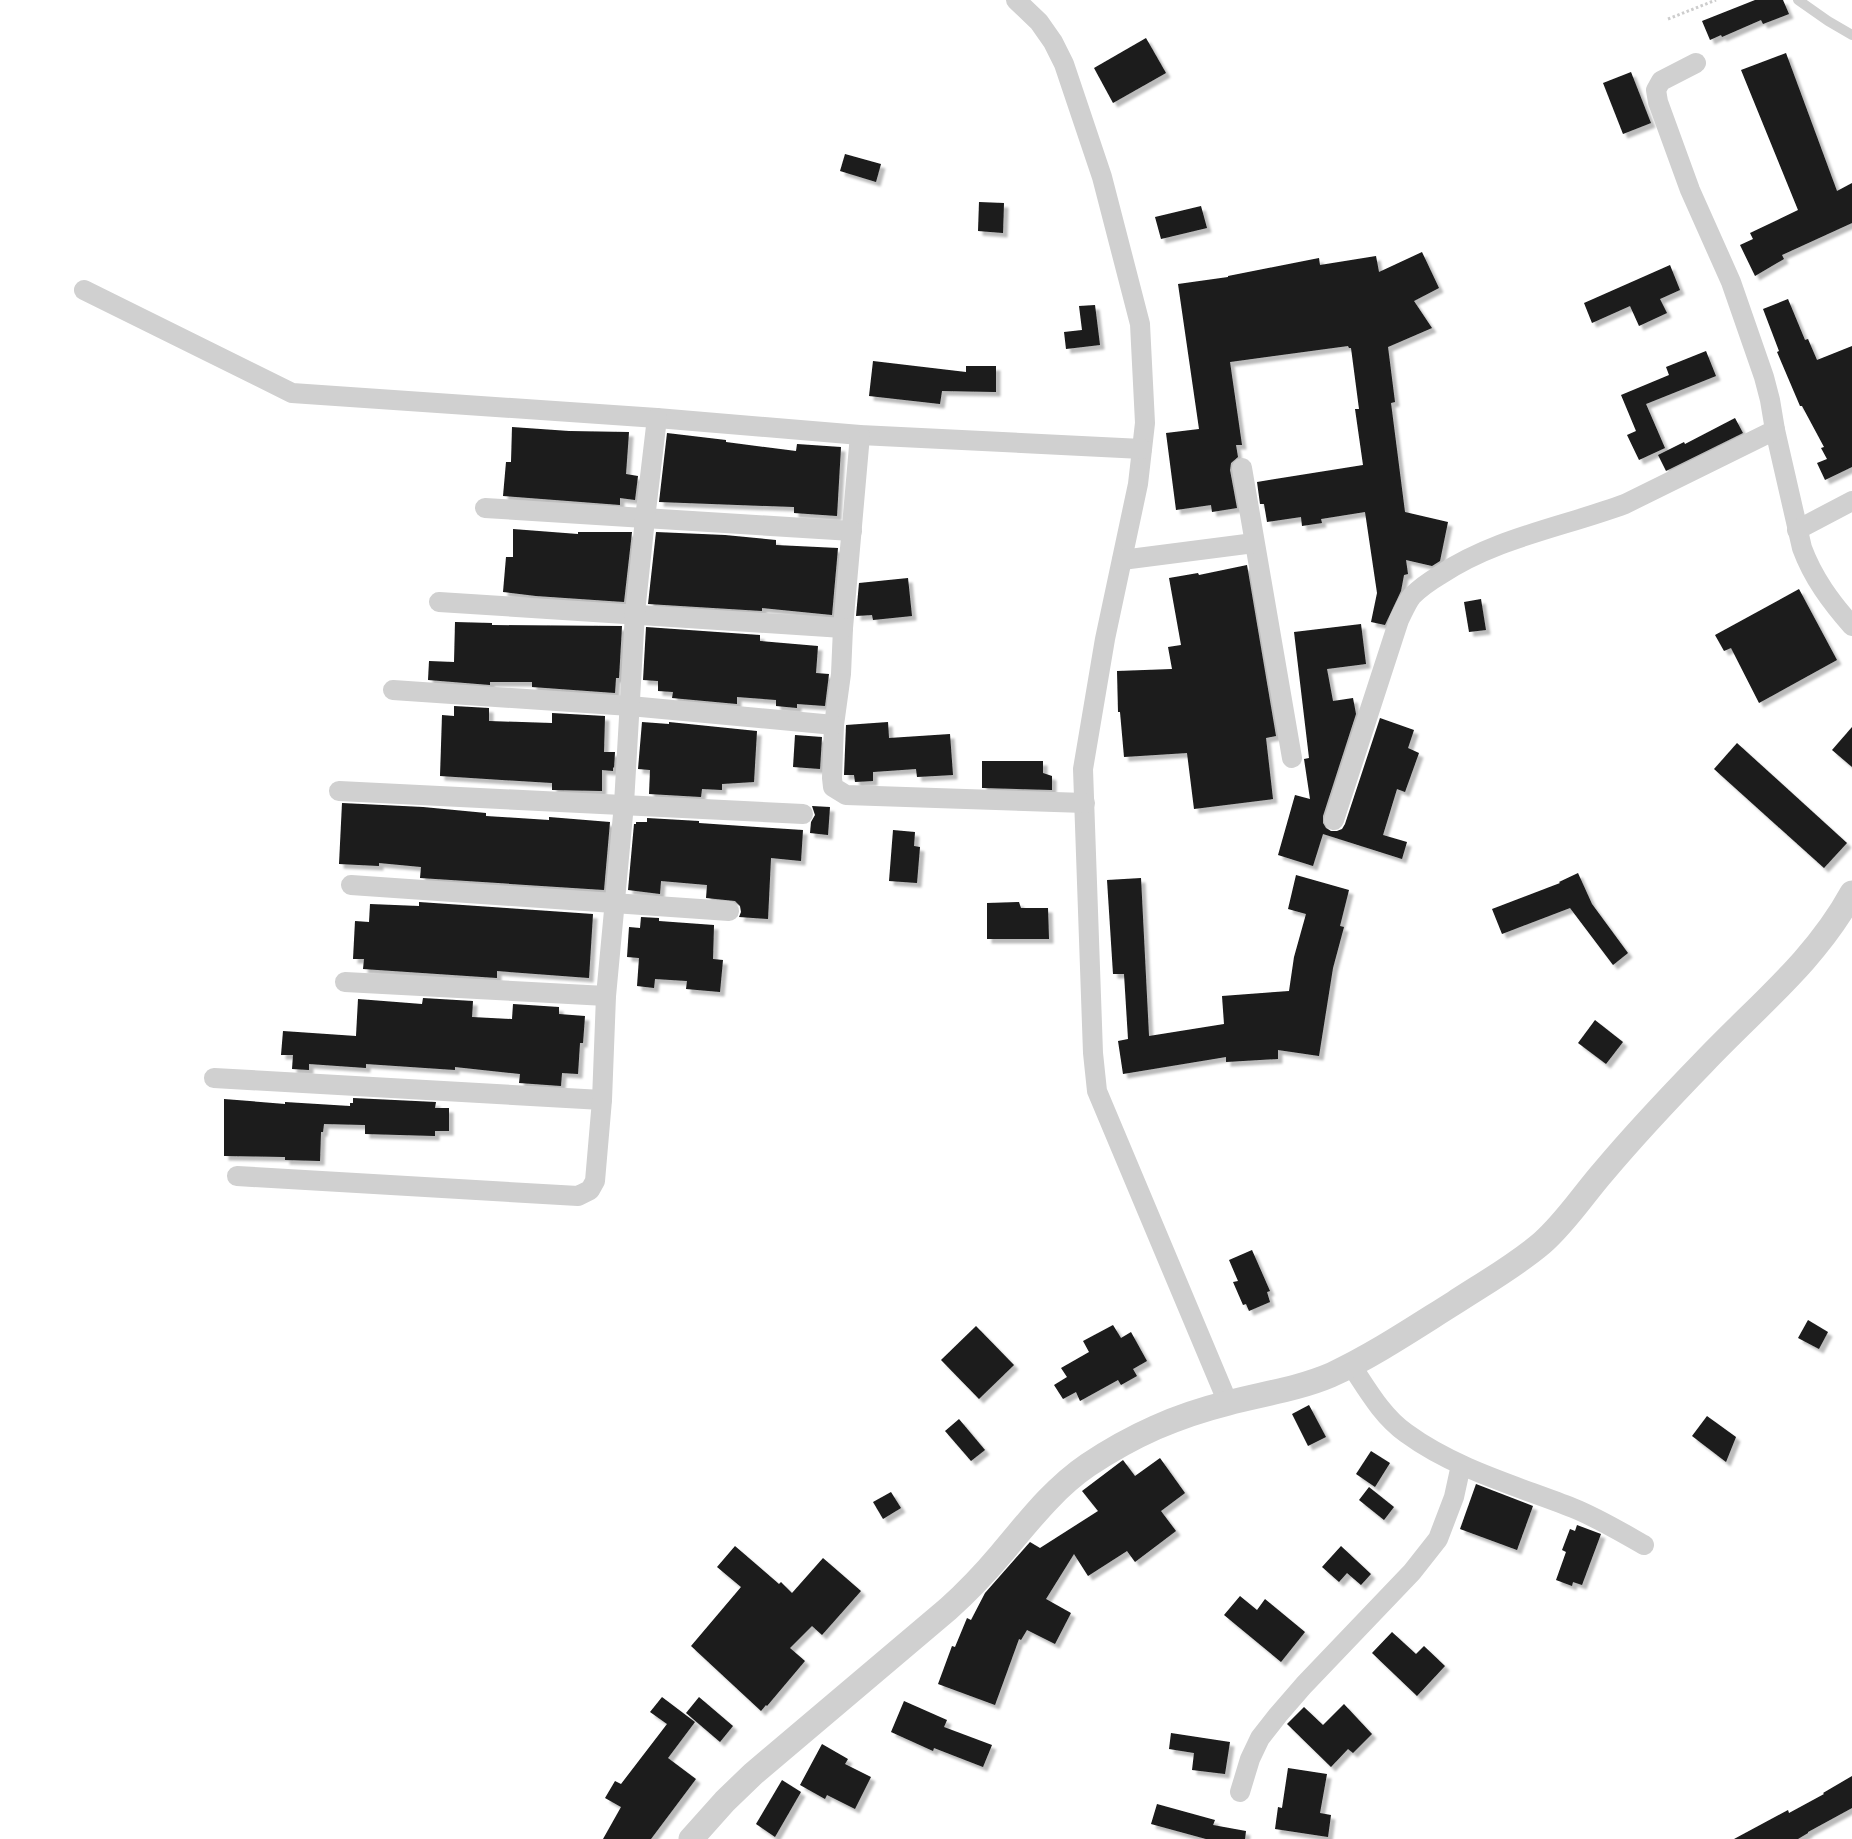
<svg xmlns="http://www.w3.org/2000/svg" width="1852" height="1839" font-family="Rubik,sans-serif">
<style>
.building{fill:#1a1a1a;filter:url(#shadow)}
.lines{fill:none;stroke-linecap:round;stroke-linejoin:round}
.path{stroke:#cdcdcd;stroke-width:3;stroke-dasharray:2.5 2.5;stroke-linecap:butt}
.service{stroke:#d0d0d0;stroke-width:10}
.minor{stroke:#d0d0d0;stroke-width:20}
.tertiary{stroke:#d0d0d0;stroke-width:25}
</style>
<defs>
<filter id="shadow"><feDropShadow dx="4.5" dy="4.5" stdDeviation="1" flood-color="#0004"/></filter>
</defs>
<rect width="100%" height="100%" fill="#fff"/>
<g class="building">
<polygon points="1755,0 1783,0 1789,14 1763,24 1761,20 1722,37 1721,35 1710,40 1702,21"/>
<polygon points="1146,38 1166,73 1113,103 1094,68"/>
<polygon points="1786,53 1837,191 1852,183 1852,223 1782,255 1784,259 1755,276 1740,245 1753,239 1750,233 1798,210 1741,70"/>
<polygon points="1631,72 1651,123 1623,134 1603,83"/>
<polygon points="845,154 881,164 876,182 840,171"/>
<polygon points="979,202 1004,203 1003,233 978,231"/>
<polygon points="1201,206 1207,228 1161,239 1155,217"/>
<polygon points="1422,252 1439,288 1414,301 1432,328 1388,347 1395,402 1391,403 1405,512 1448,522 1440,561 1432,566 1406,560 1408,574 1404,575 1401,591 1385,625 1371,622 1377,593 1365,512 1321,519 1322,523 1302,526 1301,517 1267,522 1264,504 1260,504 1257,482 1363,465 1355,409 1359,409 1351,348 1349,348 1348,346 1230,362 1242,445 1236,445 1238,457 1231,463 1230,470 1237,508 1212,512 1211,505 1176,510 1166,433 1199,429 1178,284 1228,277 1228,276 1319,258 1320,265 1376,256 1379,272"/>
<polygon points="1670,265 1680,290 1660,299 1667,313 1639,326 1630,306 1592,323 1584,303"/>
<polygon points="1788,299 1805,340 1808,339 1817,360 1852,346 1852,467 1825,480 1817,463 1827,459 1821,448 1824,447 1802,406 1800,406 1777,352 1779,351 1763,309"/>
<polygon points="1095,305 1100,345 1066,349 1064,332 1082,330 1079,306"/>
<polygon points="1706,351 1716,376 1646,404 1665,448 1639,460 1627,435 1636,431 1621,395 1669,375 1666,367"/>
<polygon points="873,361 966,372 966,366 996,366 996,392 942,391 940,404 869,396"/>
<polygon points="1735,418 1743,433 1666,471 1658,455 1684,442 1685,444"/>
<polygon points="512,427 569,431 629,432 626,474 638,476 635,500 620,498 620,505 503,496 506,462 511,462"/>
<polygon points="667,433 726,440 726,442 796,451 797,444 841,447 837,516 794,513 794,507 659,502"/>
<polygon points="513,529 578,534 578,532 632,532 624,602 536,596 503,592 506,557 513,557"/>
<polygon points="656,532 725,535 776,540 776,545 838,548 832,615 762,608 762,611 648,604"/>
<polygon points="1247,565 1276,736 1266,738 1273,799 1194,809 1187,753 1124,757 1120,712 1118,712 1117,671 1172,669 1168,647 1181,645 1169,578 1198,573 1199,575"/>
<polygon points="908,578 912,616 873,620 872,615 856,616 859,583"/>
<polygon points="1799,589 1837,660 1759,703 1731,648 1724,651 1715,635"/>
<polygon points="1481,599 1486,630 1469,632 1464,602"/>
<polygon points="455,622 492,623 492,625 622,626 619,678 616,678 615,693 532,687 532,682 490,682 490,685 428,680 429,661 454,662"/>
<polygon points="1361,624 1366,664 1327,669 1333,701 1353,698 1356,714 1323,816 1323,823 1326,828 1331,831 1337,831 1342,829 1345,824 1380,718 1414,730 1408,748 1419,753 1405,792 1397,789 1383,835 1407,842 1402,859 1323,834 1313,866 1278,855 1295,795 1310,799 1304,759 1309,758 1294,632"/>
<polygon points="646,627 760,635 760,641 818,646 816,673 829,674 825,706 797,704 797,708 776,706 776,700 737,697 737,704 672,698 673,692 658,691 658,681 643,680"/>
<polygon points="454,706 489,708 489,721 552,723 552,713 605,716 604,752 615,752 614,768 613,767 613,771 602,770 602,791 552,790 552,783 440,776 442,715 454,716"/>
<polygon points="642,722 669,724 669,722 757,731 754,782 722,784 722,790 702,789 701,797 649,794 650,770 638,769"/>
<polygon points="888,722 889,738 950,734 953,775 917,777 916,769 873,772 873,781 855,782 854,775 844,775 846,725"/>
<polygon points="1852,727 1852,767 1832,750"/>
<polygon points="795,735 822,737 820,769 793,767"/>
<polygon points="1737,743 1847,843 1824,868 1714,769"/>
<polygon points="982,761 1043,761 1043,773 1052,776 1052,790 982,788"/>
<polygon points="342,803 423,807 486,813 486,816 549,820 549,817 610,822 604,890 420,878 421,867 379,863 379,866 339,864"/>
<polygon points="812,806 830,807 828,835 810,833 811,822 815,815"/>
<polygon points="647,818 699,821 699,823 803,830 801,861 771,858 768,919 739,917 741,912 740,906 735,901 706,898 707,885 661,881 660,894 628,890 634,824 636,824 636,822 647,822"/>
<polygon points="893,830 915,832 914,846 920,847 917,883 889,881"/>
<polygon points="1578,873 1592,904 1628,953 1613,965 1570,908 1502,934 1492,909 1560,883 1559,882"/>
<polygon points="1296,875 1349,890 1340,926 1344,927 1333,968 1319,1056 1278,1050 1278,1059 1226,1062 1226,1057 1123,1074 1118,1041 1128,1039 1124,974 1113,974 1107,880 1141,878 1149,1036 1224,1024 1222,996 1289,991 1294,957 1306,914 1288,909"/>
<polygon points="419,902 593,914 589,978 497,971 497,978 363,969 364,959 353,959 355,921 369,922 370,904 419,906"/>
<polygon points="1019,902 1021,908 1048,908 1049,939 987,939 987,903"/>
<polygon points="641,917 659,918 659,921 714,925 713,959 723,960 720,992 686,989 687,981 655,979 654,988 637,986 639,958 627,957 629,927 640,928"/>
<polygon points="423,998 473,1001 472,1017 512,1019 513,1004 559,1007 559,1014 585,1016 583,1043 580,1043 578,1074 562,1073 561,1086 519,1083 520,1074 455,1067 455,1070 366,1064 366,1068 309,1064 309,1070 292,1069 293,1055 281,1055 283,1031 356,1036 358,999 422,1004"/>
<polygon points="1595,1020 1623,1042 1606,1064 1578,1043"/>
<polygon points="353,1098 436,1102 435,1108 449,1108 449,1131 435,1131 435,1136 365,1134 365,1125 324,1124 323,1132 321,1132 320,1161 285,1160 285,1157 224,1156 224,1099 285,1104 285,1102 350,1106 350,1103 353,1103"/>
<polygon points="1252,1250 1270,1291 1267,1292 1270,1302 1249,1311 1246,1304 1243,1305 1233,1282 1238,1281 1229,1260"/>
<polygon points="1808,1320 1828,1332 1819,1349 1798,1338"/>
<polygon points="1113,1325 1121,1338 1131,1332 1147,1361 1133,1369 1137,1376 1121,1385 1118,1380 1080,1401 1076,1392 1063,1399 1054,1385 1067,1377 1061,1368 1089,1352 1083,1341"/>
<polygon points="976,1326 1014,1365 979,1399 941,1360"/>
<polygon points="1309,1405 1326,1437 1308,1446 1292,1414"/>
<polygon points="1707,1416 1736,1437 1726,1462 1692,1436"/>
<polygon points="959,1419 985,1450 971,1461 945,1431"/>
<polygon points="1371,1451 1390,1463 1375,1487 1356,1474"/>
<polygon points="1160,1458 1185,1493 1161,1511 1176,1531 1135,1562 1127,1551 1088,1576 1074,1554 1046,1599 1071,1613 1055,1644 1027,1630 1021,1640 1019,1639 995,1705 938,1684 952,1646 955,1647 967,1618 971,1620 985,1593 1030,1542 1040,1548 1098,1511 1082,1491 1123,1460 1135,1476"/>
<polygon points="1476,1484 1533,1506 1517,1550 1460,1529"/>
<polygon points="1369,1487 1394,1507 1384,1520 1359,1500"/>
<polygon points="891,1492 901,1508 883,1519 873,1502"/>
<polygon points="1577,1525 1601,1534 1582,1585 1573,1582 1572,1586 1556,1580 1566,1552 1562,1550 1570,1529 1575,1531"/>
<polygon points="735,1546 779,1584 781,1582 792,1593 823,1558 861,1591 822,1635 812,1626 790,1648 805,1661 767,1706 766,1705 761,1711 691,1646 741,1587 717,1567"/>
<polygon points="1341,1546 1371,1574 1361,1585 1347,1573 1339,1582 1322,1567"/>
<polygon points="1240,1596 1257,1610 1265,1599 1305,1632 1281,1662 1224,1615"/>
<polygon points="1392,1632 1416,1654 1424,1646 1445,1666 1417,1696 1372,1653"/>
<polygon points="662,1697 695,1722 668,1758 696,1779 651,1839 603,1839 621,1807 605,1798 615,1781 621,1784 667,1724 650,1712"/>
<polygon points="699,1697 733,1726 720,1742 686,1713"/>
<polygon points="904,1701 947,1720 944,1727 992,1745 983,1767 934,1748 933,1751 891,1732"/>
<polygon points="1344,1704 1372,1734 1353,1753 1348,1749 1331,1767 1287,1724 1304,1707 1323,1725"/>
<polygon points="1171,1733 1230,1742 1225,1774 1192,1770 1194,1753 1169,1749"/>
<polygon points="822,1744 848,1759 845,1764 871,1777 855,1809 827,1795 825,1799 800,1785"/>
<polygon points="1288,1768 1327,1774 1320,1813 1331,1815 1328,1837 1275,1829 1278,1807 1282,1808"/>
<polygon points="1852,1776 1852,1808 1808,1832 1808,1833 1798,1839 1734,1839 1788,1810 1789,1813 1824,1794 1823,1793"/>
<polygon points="782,1780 801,1792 775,1837 756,1824"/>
<polygon points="1157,1804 1215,1820 1213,1825 1246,1831 1245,1839 1206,1839 1151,1824"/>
</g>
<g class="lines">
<polyline class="path" points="1668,19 1716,0"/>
<polyline class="service" points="1798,0 1828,21 1852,35"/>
<g class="minor">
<polyline points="1016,0 1039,22 1053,42 1064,64 1102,177 1140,324 1145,423 1138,484 1105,639 1083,769 1093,1053 1097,1091 1228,1403"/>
<path d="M1696 63 1661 81 1656 90 1658 102 1690 190 1731 282 1764 377 1770 400 1775 430 1802 548C1813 578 1831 602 1852 626"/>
<polyline points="84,290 292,393 657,418 860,435 1142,449"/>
<polyline points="860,435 843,628 841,674 834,725 832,778 833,787 846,795 1085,803"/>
<polyline points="1242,468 1292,758"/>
<polyline points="485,508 852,531"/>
<polyline points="1797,530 1852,501"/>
<polyline points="1122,560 1254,543"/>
<polyline points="439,602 843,628"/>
<polyline points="393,690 630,706 834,725"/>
<polyline points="339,791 803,814"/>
<path d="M1334 820 1399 620C1403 612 1407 602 1412 596 1420 588 1430 581 1440 575 1495 538 1563 527 1625 504L1775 430"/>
<polyline points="351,885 729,911"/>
<polyline points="345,982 606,996"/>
<polyline points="214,1078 602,1100"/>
<polyline points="237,1176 578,1196 590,1190 595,1181 602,1100 606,996 624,804 635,613 645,519 657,418"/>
<path d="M1351 1365C1367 1389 1382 1416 1406 1433 1455 1469 1517 1486 1573 1508 1598 1518 1621 1532 1644 1545"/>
<polyline points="1240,1792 1250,1759 1260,1738 1278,1715 1304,1685 1412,1572 1438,1539 1454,1497 1461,1465"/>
</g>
<path class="tertiary" d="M691 1839 725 1801 753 1774 948 1609C967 1592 985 1573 1001 1554 1028 1522 1054 1488 1088 1465 1133 1435 1176 1416 1228 1403 1262 1394 1298 1389 1331 1375 1374 1355 1414 1328 1454 1303 1483 1284 1515 1266 1542 1243 1566 1222 1583 1195 1604 1171 1636 1133 1669 1098 1704 1062 1756 1007 1815 961 1852 893"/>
</g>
</svg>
